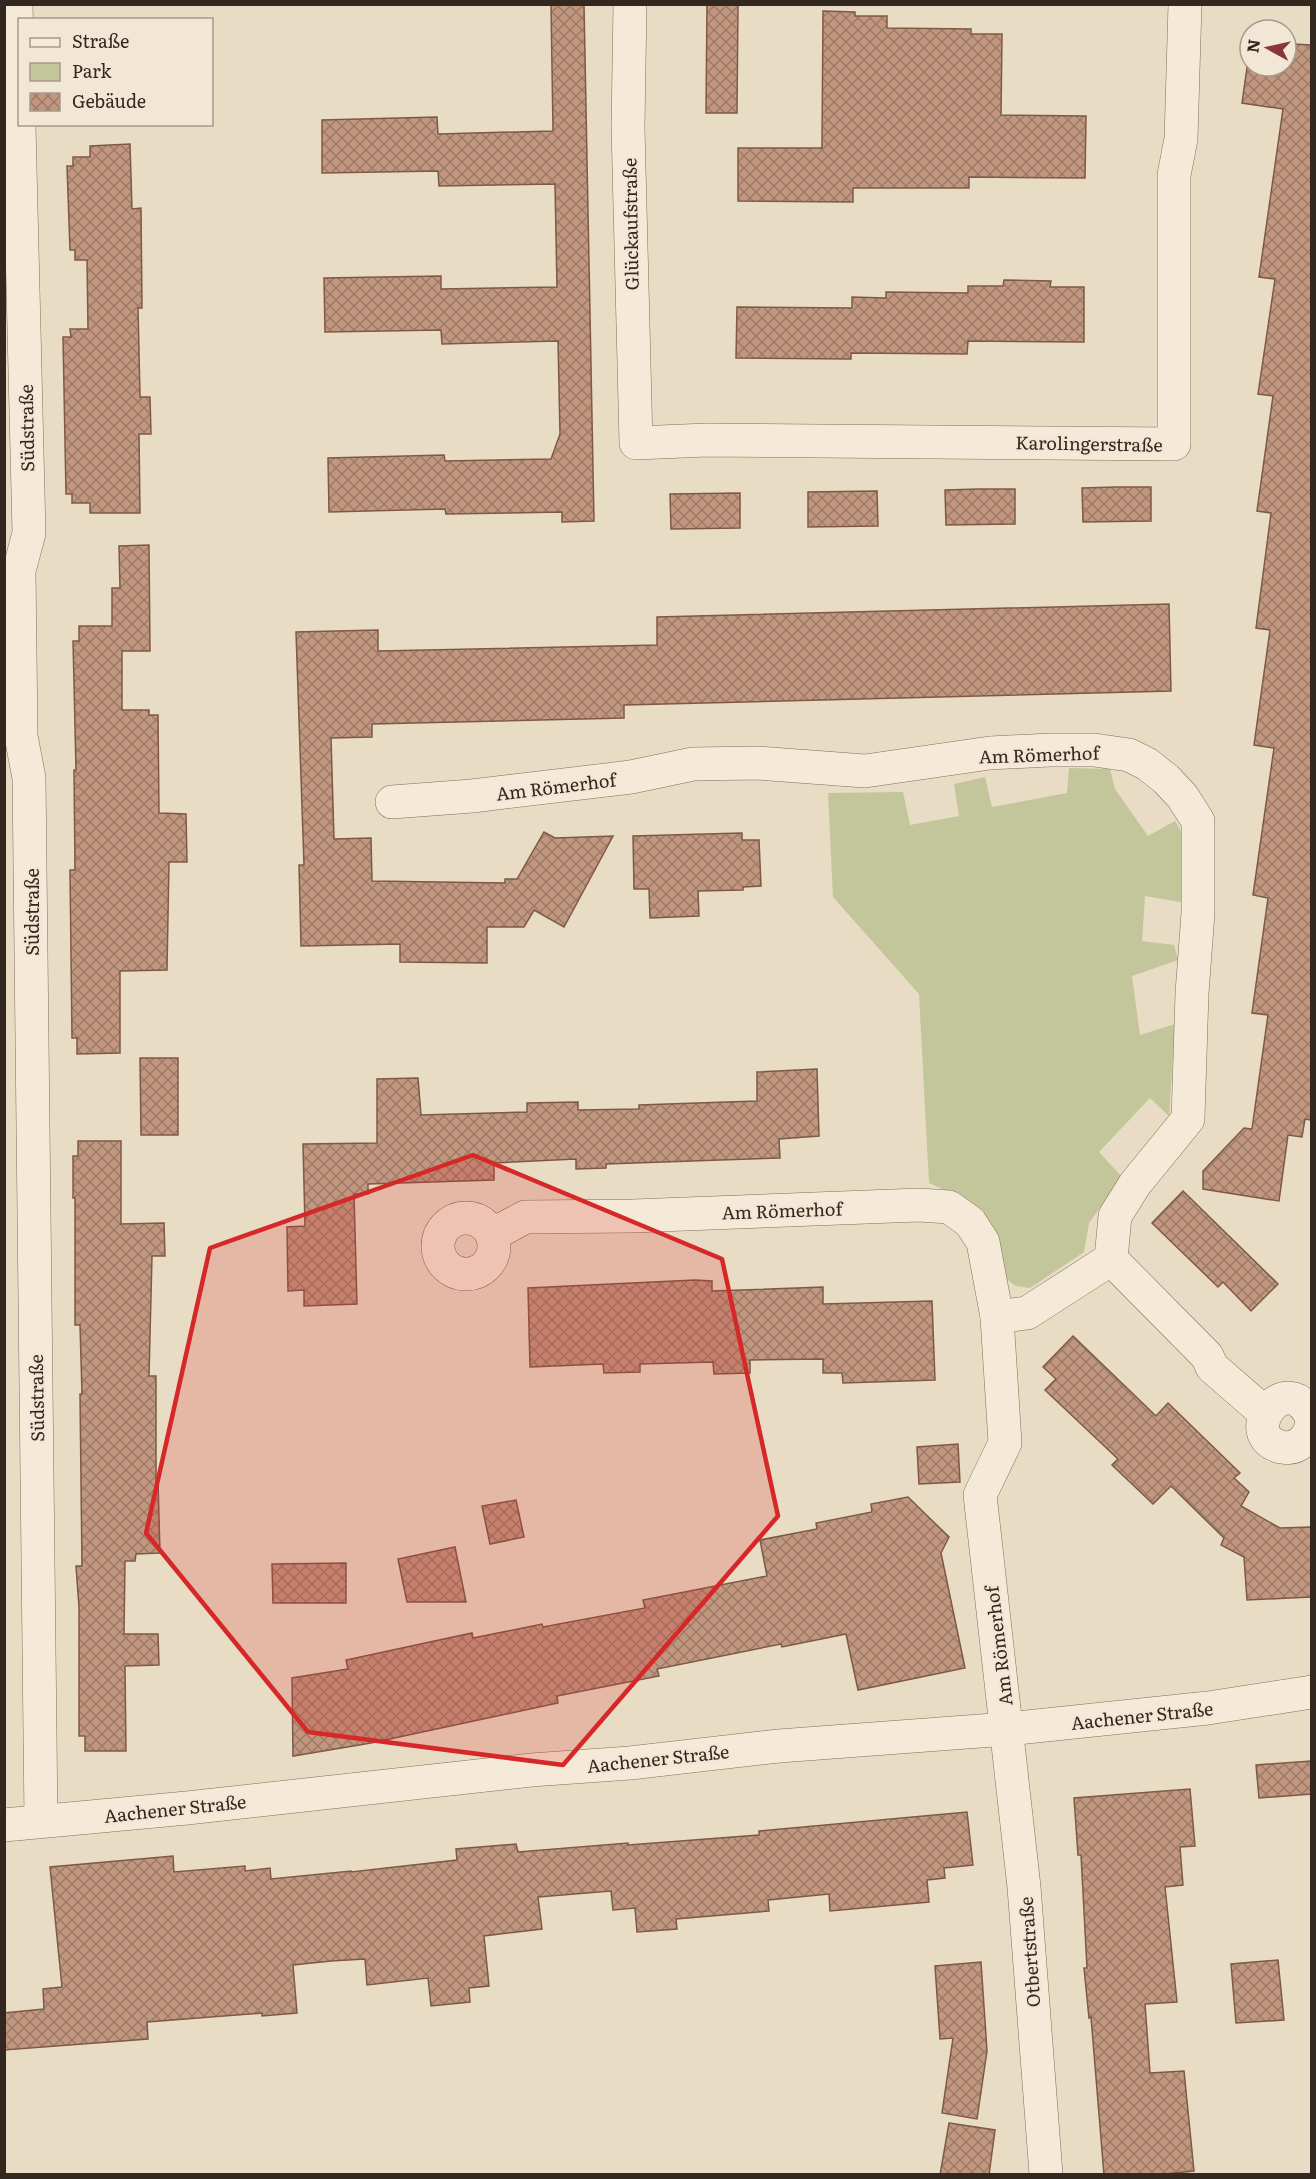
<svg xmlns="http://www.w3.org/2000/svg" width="1316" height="2179" font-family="Literata,serif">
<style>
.park{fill:#c3c59a}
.building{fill:url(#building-cross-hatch);stroke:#7d5946;stroke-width:1.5}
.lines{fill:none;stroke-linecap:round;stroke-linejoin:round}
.minor-casing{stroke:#816e5d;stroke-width:34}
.minor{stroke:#f4ead7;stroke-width:33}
.marked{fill:#d62828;fill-opacity:0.2;stroke:#d62828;stroke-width:4.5;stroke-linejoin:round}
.labels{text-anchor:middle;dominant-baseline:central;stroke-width:4.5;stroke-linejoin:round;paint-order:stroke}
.street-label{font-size:18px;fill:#33281f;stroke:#f1e7d4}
</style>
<defs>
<pattern id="building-cross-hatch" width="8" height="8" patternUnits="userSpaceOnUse" patternTransform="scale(1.5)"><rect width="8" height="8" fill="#c29780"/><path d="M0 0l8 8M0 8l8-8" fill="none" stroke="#9e7b68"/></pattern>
</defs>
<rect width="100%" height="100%" fill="#e8dcc5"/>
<polygon class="park" points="1069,768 1110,769 1115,789 1148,836 1175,821 1184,836 1186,903 1145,896 1142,941 1174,945 1178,960 1132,976 1140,1035 1175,1024 1169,1116 1150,1098 1099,1152 1122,1177 1089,1223 1084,1252 1030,1288 1016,1286 1005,1278 953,1194 929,1183 919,994 833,897 828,793 903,792 910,825 959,816 954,784 985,777 992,807 1067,793"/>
<g class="building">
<polygon points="551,4 584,4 594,521 562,522 562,512 446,514 445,509 329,512 328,458 444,455 445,461 551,459 560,434 558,341 442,344 441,330 325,332 324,278 441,276 441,289 557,287 555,184 439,186 438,171 322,173 322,120 437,117 438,134 553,131"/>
<polygon points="707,4 738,4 737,113 706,113"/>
<polygon points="823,11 855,12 855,16 887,16 887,28 971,29 971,34 1002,34 1001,115 1086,116 1085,178 969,177 969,188 853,188 853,202 738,201 738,148 822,148"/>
<polygon points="1293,44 1311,45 1311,1120 1305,1119 1302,1137 1288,1135 1279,1201 1203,1189 1203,1171 1244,1128 1252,1129 1268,1015 1252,1013 1268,898 1253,895 1274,748 1254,745 1270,630 1256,628 1271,513 1257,511 1273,396 1258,394 1275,279 1259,277 1283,109 1242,103 1250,46 1250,66 1286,66 1286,51 1291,51"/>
<polygon points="130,144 132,209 141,208 142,308 138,308 140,397 150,397 151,434 139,434 140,513 90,513 90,503 72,503 72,494 66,494 63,337 71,337 70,329 88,329 87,260 75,260 75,250 70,250 67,166 73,166 73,157 90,157 90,146"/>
<polygon points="1004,280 1051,281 1050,287 1084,287 1084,342 968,341 967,354 851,353 851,359 736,358 737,307 852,308 852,297 886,298 886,292 968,293 968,286 1003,286"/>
<polygon points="1116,487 1151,487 1151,521 1083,522 1082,488"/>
<polygon points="979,489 1015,489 1015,524 946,525 945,490"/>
<polygon points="877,491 878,526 808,527 808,492"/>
<polygon points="740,493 740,528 671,529 670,494"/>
<polygon points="149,545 150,651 122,651 122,710 149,710 149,715 158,715 159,813 186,814 187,862 169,862 167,970 120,971 120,1053 77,1054 77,1038 72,1038 70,870 75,870 74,770 76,770 73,641 79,641 79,626 112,626 112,588 120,588 119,546"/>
<polygon points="1169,604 1171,691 624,705 624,718 372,724 372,737 331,738 334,839 371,838 372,881 505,883 505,879 517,879 544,832 555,838 613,836 564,927 534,910 524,927 487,927 487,963 400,962 400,944 301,946 299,865 304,865 296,632 378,630 378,651 657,645 657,617"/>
<polygon points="742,833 742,840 759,840 761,886 743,887 743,890 698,891 699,916 650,918 649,889 634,889 633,836"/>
<polygon points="140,1058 178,1058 178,1135 141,1135"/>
<polygon points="817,1069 819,1136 779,1139 780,1158 606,1164 606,1168 576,1169 576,1159 494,1163 494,1180 368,1184 368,1194 354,1194 357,1304 304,1306 304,1290 288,1291 287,1227 305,1226 303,1144 377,1143 377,1079 418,1078 421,1115 527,1112 527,1103 578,1102 578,1110 639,1109 639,1105 757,1101 757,1072"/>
<polygon points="78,1141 121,1141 121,1224 164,1223 165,1256 152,1256 149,1376 156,1376 156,1481 158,1481 160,1553 136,1554 135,1561 125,1561 124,1634 158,1634 159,1665 125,1666 126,1751 85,1751 85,1736 79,1736 79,1607 76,1566 82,1566 80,1394 82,1394 80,1325 75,1325 75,1198 73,1198 73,1156 78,1156"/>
<polygon points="1183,1191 1278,1284 1251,1311 1223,1282 1218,1287 1152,1223"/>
<polygon points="695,1280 712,1281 712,1291 823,1287 823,1304 932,1301 935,1380 843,1383 842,1373 823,1373 823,1359 750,1360 750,1373 714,1374 713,1362 640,1364 640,1372 604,1373 603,1364 530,1367 528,1288"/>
<polygon points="1073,1336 1156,1416 1168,1403 1240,1473 1234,1478 1249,1492 1241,1506 1280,1528 1311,1527 1311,1597 1247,1600 1244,1557 1221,1545 1224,1538 1171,1486 1153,1504 1112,1465 1118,1459 1045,1390 1056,1379 1043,1367"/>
<polygon points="958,1444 960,1482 919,1484 917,1447"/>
<polygon points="908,1497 949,1537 941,1553 965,1668 858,1690 846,1634 782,1647 781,1644 657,1669 659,1676 557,1696 558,1703 371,1743 293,1756 292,1678 348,1669 346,1660 472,1633 473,1638 542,1624 543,1627 645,1608 643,1600 767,1576 760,1540 817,1529 816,1523 872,1512 871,1504"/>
<polygon points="516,1500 524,1537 490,1544 482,1506"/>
<polygon points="455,1547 466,1602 407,1602 398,1559"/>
<polygon points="346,1563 346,1603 273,1603 272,1564"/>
<polygon points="1311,1761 1311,1794 1259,1798 1256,1765"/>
<polygon points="1190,1789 1195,1846 1180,1847 1183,1885 1165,1887 1177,2002 1145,2004 1150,2073 1184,2071 1194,2171 1155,2175 1104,2175 1091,2017 1089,2018 1084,1968 1087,1968 1081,1855 1078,1855 1074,1798"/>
<polygon points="967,1812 973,1865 944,1868 945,1878 927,1880 929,1902 830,1911 829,1894 768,1900 769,1911 676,1919 677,1929 637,1932 635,1908 613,1910 611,1891 538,1897 542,1929 484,1936 489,1986 469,1988 470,2002 431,2006 428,1978 367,1985 365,1959 331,1961 293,1965 297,2013 262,2016 262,2013 147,2022 148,2039 4,2050 4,2013 44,2009 43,1989 62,1987 50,1867 173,1856 174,1872 245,1866 245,1871 270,1868 271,1879 351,1871 351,1872 457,1860 456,1849 516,1844 518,1852 628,1843 628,1845 759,1835 759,1831"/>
<polygon points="1278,1960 1284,2020 1236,2023 1231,1964"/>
<polygon points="981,1962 987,2051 977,2119 942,2113 953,2038 940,2039 935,1966"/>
<polygon points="949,2123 995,2130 989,2175 940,2175"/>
</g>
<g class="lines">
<defs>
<g id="minor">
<polyline points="16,4 29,533 19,571 21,736 29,778 41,1821"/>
<polyline points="630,4 628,127 636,443 707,440 1174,444 1174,175 1181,139 1185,4"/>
<polyline points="392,802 472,796 631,777 693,764 757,763 865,771 990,753 1050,750 1094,750 1129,755 1147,764 1166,779 1182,796 1198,821 1198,913 1192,993 1188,1119 1135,1184 1115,1216 1111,1259 1027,1313 997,1317 1005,1443 980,1495 1024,1887 1046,2174"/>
<circle cx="466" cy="1246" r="28"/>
<polyline points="492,1235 525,1217 633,1216 919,1205 949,1207 970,1222 983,1242 997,1317"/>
<polyline points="1111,1259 1207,1356 1212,1367 1265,1413"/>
<path d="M1312 1418C1287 1364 1235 1435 1281 1447 1299 1451 1311 1436 1312 1420"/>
<polyline points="4,1825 187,1808 531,1770 630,1763 779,1746 1007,1729 1208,1708 1312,1692"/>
</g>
</defs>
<use href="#minor" class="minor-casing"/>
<use href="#minor" class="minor"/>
</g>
<path class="marked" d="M473 1155 722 1259 778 1516 563 1765 308 1732 146 1533 210 1248Z"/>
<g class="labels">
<g class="street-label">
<text transform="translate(630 224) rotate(-91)">Glückaufstraße</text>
<text transform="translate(26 428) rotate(-91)">Südstraße</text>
<text transform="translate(1089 443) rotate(1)">Karolingerstraße</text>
<text transform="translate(1039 754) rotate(-2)">Am Römerhof</text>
<text transform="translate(556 786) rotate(-7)">Am Römerhof</text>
<text transform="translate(31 912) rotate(-90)">Südstraße</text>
<text transform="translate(782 1210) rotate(-2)">Am Römerhof</text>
<text transform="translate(36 1398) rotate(-91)">Südstraße</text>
<text transform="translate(998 1646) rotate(-97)">Am Römerhof</text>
<text transform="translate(1142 1715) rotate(-6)">Aachener Straße</text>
<text transform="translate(658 1758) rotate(-6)">Aachener Straße</text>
<text transform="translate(175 1808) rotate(-6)">Aachener Straße</text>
<text transform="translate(1029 1952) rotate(-94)">Otbertstraße</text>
</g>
</g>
<rect width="1316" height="2179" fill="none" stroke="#33281f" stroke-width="12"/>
<rect x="18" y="18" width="195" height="108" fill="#f1e7d4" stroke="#a59b8c" stroke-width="1.5"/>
<rect x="30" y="38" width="30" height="9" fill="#f4ead7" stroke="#a59b8c" stroke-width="1.5"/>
<text x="72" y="48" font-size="18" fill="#33281f">Straße</text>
<rect x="30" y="63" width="30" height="18" fill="#c3c59a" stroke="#a59b8c" stroke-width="1.5"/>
<text x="72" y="78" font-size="18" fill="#33281f">Park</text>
<rect x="30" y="93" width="30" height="18" fill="url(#building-cross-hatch)" stroke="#a59b8c" stroke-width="1.5"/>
<text x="72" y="108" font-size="18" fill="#33281f">Gebäude</text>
<g transform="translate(1268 48) rotate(278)"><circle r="28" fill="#f1e7d4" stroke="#a59b8c" stroke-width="1.5"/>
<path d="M0-4.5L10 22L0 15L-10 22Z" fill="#89353a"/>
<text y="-9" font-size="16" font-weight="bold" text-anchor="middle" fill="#33281f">N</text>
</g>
</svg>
